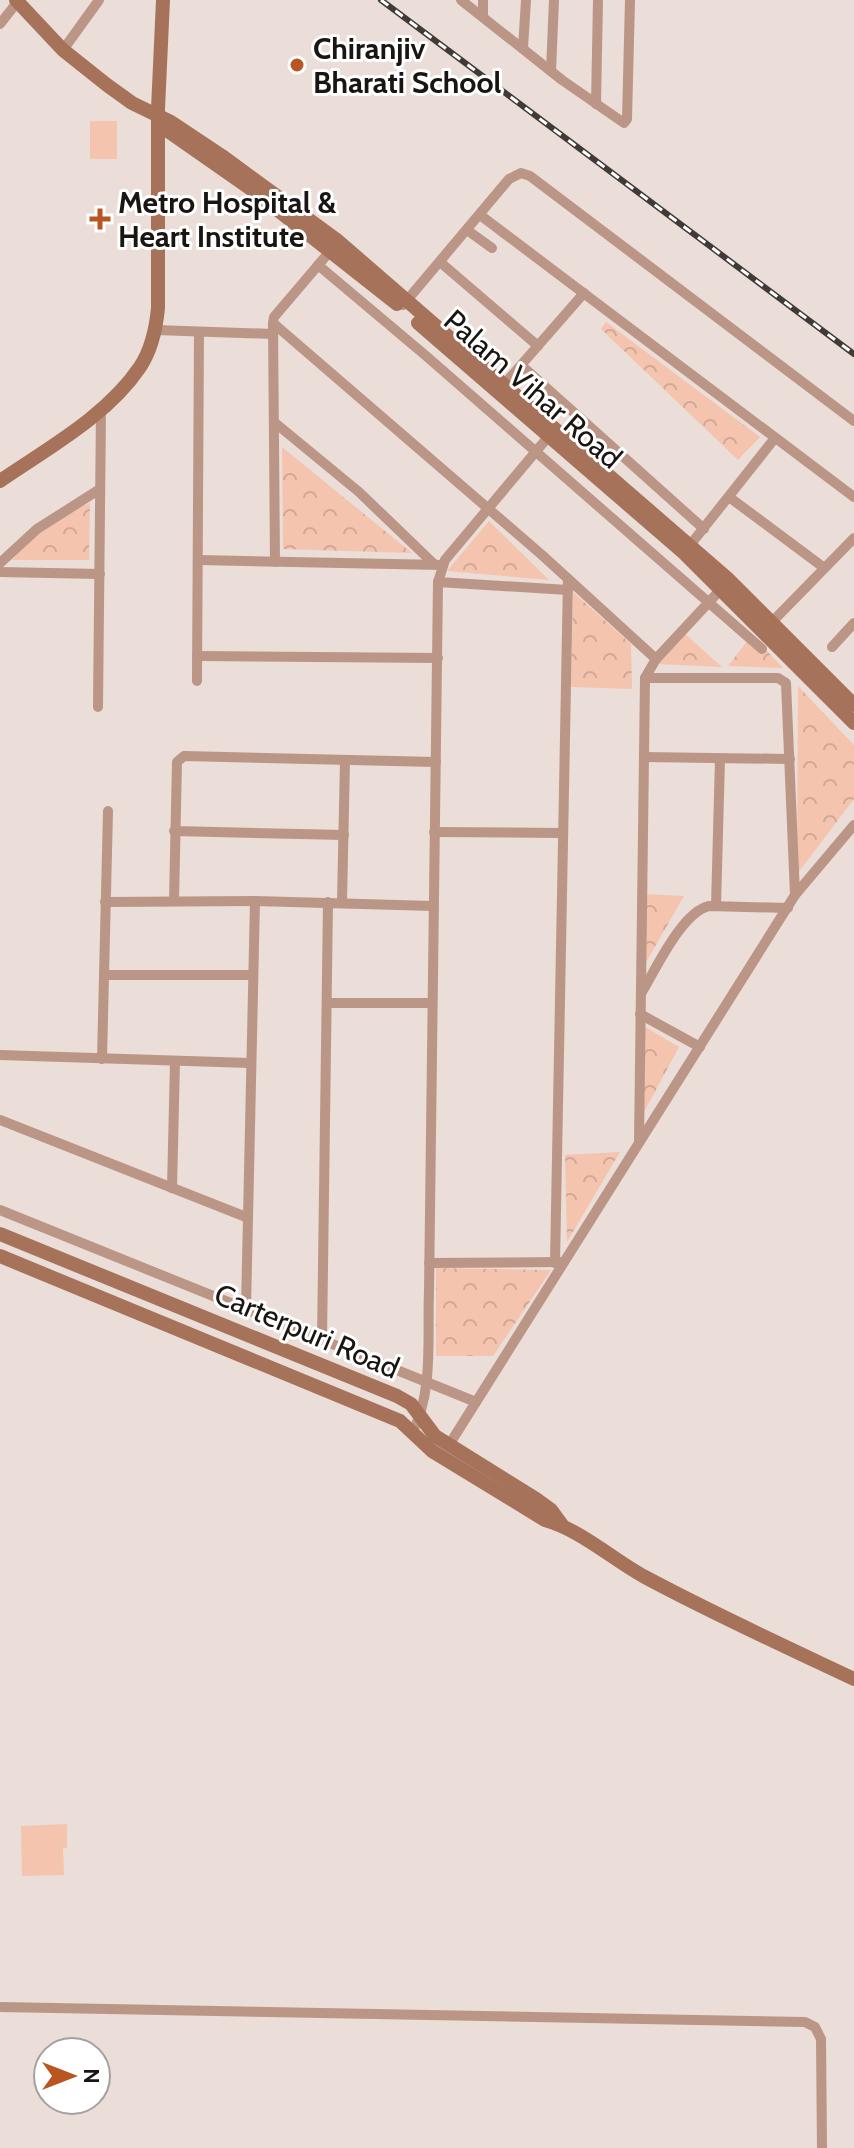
<svg xmlns="http://www.w3.org/2000/svg" width="854" height="2148" font-family="Cabin,sans-serif">
<style>
.park{fill:url(#park-crowns)}
.pitch{fill:#f5c4ae}
.lines{fill:none;stroke-linecap:round;stroke-linejoin:round}
.street{stroke:#bb9686;stroke-width:10}
.secondary{stroke:#a7725a;stroke-width:14}
.rail-casing{stroke:#413b38;stroke-width:6}
.rail{stroke:#fff;stroke-width:3;stroke-dasharray:9;stroke-linecap:butt}
.poi-dot{fill:#b95521;stroke:#fff;stroke-width:3}
.labels{text-anchor:middle;dominant-baseline:central;stroke-width:6;stroke-linejoin:round;paint-order:stroke}
.poi-label{font-size:30px;font-weight:bold;fill:#191513;stroke:#fff;text-anchor:start}
.street-label{font-size:30px;fill:#191513;stroke:#fff}
</style>
<defs>
<pattern id="park-crowns" width="20" height="18" patternUnits="userSpaceOnUse" patternTransform="scale(2)"><rect width="20" height="18" fill="#f5c4ae"/><path d="M2 6a3 3 0 1 1 6 0M12 15a3 3 0 1 1 6 0" fill="none" stroke="#d1a895"/></pattern>
</defs>
<rect width="100%" height="100%" fill="#ebddd7"/>
<g class="park">
<polygon points="606,322 760,437 738,460 601,329"/>
<polygon points="282,447 412,553 283,549"/>
<path d="M90 503 89 560H12C33 534 59 515 90 503Z"/>
<polygon points="489,521 549,580 447,571"/>
<polygon points="573,592 631,644 632,689 571,687"/>
<polygon points="684,633 722,667 658,664"/>
<polygon points="752,635 783,668 728,666"/>
<polygon points="798,686 854,745 854,799 797,874"/>
<polygon points="645,894 684,896 645,964"/>
<polygon points="642,1025 679,1047 643,1114"/>
<polygon points="620,1152 567,1242 565,1155"/>
<polygon points="436,1268 551,1270 493,1356 436,1356"/>
</g>
<g class="pitch">
<rect x="90" y="121" width="27" height="38"/>
<polygon points="67,1824 67,1848 63,1848 64,1875 22,1876 21,1826"/>
</g>
<g class="lines">
<g class="street">
<polyline points="461,0 562,80 624,123 627,119 630,0"/>
<polyline points="483,17 483,0"/>
<polyline points="0,24 19,0"/>
<polyline points="523,48 526,0"/>
<polyline points="63,50 99,0"/>
<polyline points="551,71 554,0"/>
<polyline points="596,104 598,0"/>
<polyline points="480,215 854,497"/>
<polyline points="467,230 492,248"/>
<polyline points="440,262 538,346"/>
<polyline points="318,265 425,355 762,649"/>
<polyline points="403,305 509,179 521,173 530,176 854,421"/>
<polyline points="273,323 542,555 656,659"/>
<polyline points="156,330 273,334"/>
<polyline points="522,366 704,529"/>
<polyline points="501,388 584,293"/>
<polyline points="274,422 359,492 434,564"/>
<polyline points="729,497 823,567"/>
<polyline points="687,549 775,438"/>
<polyline points="199,560 442,565"/>
<polyline points="275,562 273,323 274,317 331,250"/>
<polyline points="0,563 37,529 100,489"/>
<polyline points="0,572 100,574"/>
<polyline points="438,582 568,590"/>
<polyline points="772,622 854,538"/>
<polyline points="832,647 854,623"/>
<polyline points="197,656 438,658"/>
<polyline points="645,678 778,678 786,683 795,895"/>
<polyline points="197,681 199,332"/>
<polyline points="98,707 101,410"/>
<polyline points="644,757 790,759"/>
<polyline points="174,831 344,835"/>
<polyline points="434,832 563,833"/>
<polyline points="174,901 177,762 184,756 436,762"/>
<polyline points="105,902 255,901 433,906"/>
<polyline points="342,902 345,760"/>
<polyline points="716,906 720,759"/>
<polyline points="104,975 253,975"/>
<path d="M642 992C656 969 682 912 709 906L788 908"/>
<polyline points="327,1003 432,1003"/>
<polyline points="640,1014 700,1047"/>
<polyline points="0,1055 250,1063"/>
<polyline points="102,1059 108,811"/>
<polyline points="0,1120 246,1217"/>
<polyline points="639,1142 645,678 656,659 723,587"/>
<polyline points="172,1188 175,1062"/>
<polyline points="0,1210 476,1402"/>
<polyline points="429,1263 559,1262"/>
<polyline points="555,1263 568,579"/>
<polyline points="246,1308 255,901"/>
<polyline points="322,1340 328,902"/>
<path d="M412 1433C434 1392 427 1336 429 1291L438 582 445 560 548 437"/>
<polyline points="449,1445 795,895 854,825"/>
<polyline points="0,2007 805,2022 815,2027 821,2039 822,2148"/>
</g>
<g class="secondary">
<polyline points="16,0 63,50 107,85 132,103 171,122 222,156 338,241 727,578 854,705"/>
<polyline points="168,131 251,189 397,304"/>
<polyline points="418,323 684,553 854,723"/>
<path d="M0 481C48 448 107 416 140 367 152 349 156 329 158 308V109L163 0"/>
<polyline points="0,1234 397,1396 411,1404 435,1436 536,1499 551,1510 562,1525"/>
<path d="M0 1256 400 1421 432 1451 545 1520C581 1530 612 1559 645 1577 714 1614 784 1646 854 1679"/>
</g>
<defs>
<polyline id="rail" points="381,0 854,354"/>
</defs>
<use href="#rail" class="rail-casing"/>
<use href="#rail" class="rail"/>
</g>
<g class="poi-dot">
<circle cx="297" cy="65" r="8"/>
<path d="M96 207h8v8h8v8h-8v8h-8v-8h-8v-8h8z"/>
</g>
<g class="labels">
<g class="poi-label">
<text x="313" y="48">Chiranjiv<tspan x="313" dy="34">Bharati School</tspan></text>
<text x="118" y="202">Metro Hospital &amp;<tspan x="118" dy="34">Heart Institute</tspan></text>
</g>
<g class="street-label">
<text transform="translate(533 389) rotate(41)">Palam Vihar Road</text>
<text transform="translate(307 1331) rotate(23)">Carterpuri Road</text>
</g>
</g>
<g transform="translate(72 2076) rotate(90)"><circle r="38" fill="#ffffff" stroke="#a3a1a1" stroke-width="2"/>
<path d="M0-6L14 30L0 20L-14 30Z" fill="#b95521"/>
<text y="-12" font-size="22" font-weight="bold" text-anchor="middle" fill="#191513">N</text>
</g>
</svg>
